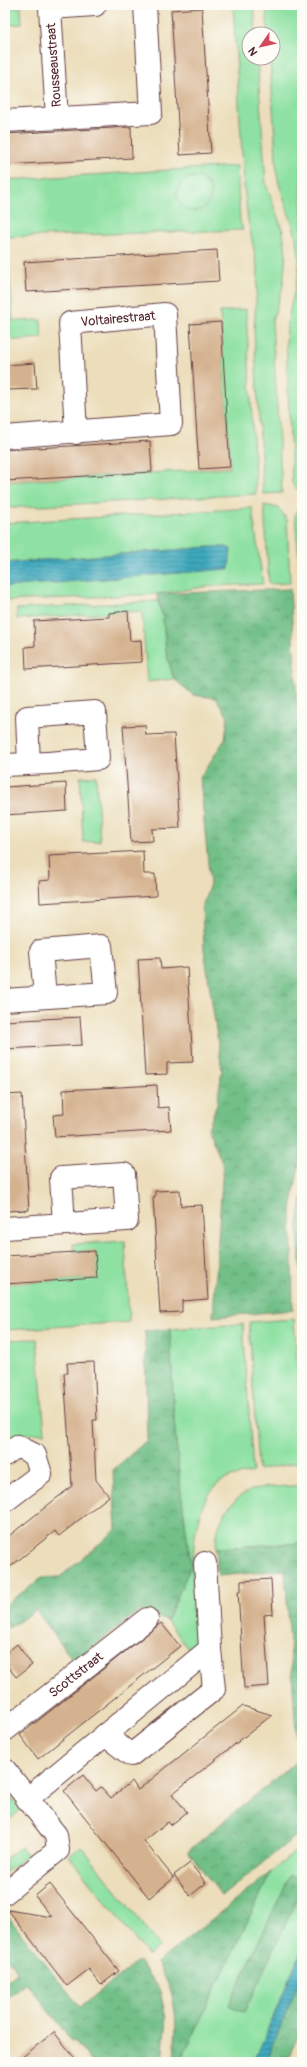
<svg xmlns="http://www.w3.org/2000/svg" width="307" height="2067" font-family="Pangolin,sans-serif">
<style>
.grass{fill:#8ee1a2;stroke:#6c8066}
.forest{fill:url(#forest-crowns);stroke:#5e6f5a}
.park{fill:url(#park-crowns);stroke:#6c8066}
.water{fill:url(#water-rules);stroke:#446474}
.building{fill:#d5b28f}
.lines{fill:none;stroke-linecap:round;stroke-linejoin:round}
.minor-casing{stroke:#623c41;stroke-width:24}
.minor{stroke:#fff;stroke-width:22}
.labels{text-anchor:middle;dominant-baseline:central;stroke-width:3;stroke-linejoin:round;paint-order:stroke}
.street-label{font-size:13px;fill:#4a1f2b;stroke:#fdfcf7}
</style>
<defs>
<pattern id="forest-crowns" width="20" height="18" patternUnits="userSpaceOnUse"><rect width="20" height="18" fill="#72bf88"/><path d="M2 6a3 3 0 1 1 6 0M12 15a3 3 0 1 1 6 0" fill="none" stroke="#609b6f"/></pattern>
<pattern id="park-crowns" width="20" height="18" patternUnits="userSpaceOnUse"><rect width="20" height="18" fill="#8ee1a2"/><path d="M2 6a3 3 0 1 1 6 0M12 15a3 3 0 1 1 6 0" fill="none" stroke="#7cc18c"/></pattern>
<pattern id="water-rules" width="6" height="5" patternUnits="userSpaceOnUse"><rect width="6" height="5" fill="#3ea9bd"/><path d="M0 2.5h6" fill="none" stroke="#36899a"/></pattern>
</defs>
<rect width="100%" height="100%" fill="#fdfcf7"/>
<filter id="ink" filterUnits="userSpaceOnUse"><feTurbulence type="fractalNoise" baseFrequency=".025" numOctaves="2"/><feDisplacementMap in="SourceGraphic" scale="8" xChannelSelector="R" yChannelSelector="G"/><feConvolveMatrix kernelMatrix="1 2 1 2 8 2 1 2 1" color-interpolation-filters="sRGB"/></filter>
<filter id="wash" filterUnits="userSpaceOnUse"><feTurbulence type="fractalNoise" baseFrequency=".012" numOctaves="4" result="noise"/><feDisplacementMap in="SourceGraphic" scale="16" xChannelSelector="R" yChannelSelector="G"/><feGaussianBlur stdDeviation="0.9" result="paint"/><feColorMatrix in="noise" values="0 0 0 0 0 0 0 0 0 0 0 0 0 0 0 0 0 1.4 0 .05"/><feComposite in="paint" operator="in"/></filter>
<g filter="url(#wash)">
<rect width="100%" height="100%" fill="#ecdebb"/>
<g class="grass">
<polygon points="233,5 254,5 256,34 249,34 249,58 257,58 266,184 283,232 286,253 283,286 272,321 282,493 263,494 254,330 258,271 248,220 244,187"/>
<path d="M266 5H302V491L295 488 292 483 286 342C287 335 286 327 288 320 291 300 300 278 299 257 297 227 283 204 277 175L270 58H273V34H268Z"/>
<polygon points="21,7 22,24 5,25 5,8"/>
<polygon points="237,166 240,221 243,230 7,237 7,242 5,242 5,180"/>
<polygon points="5,279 10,279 13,321 41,320 42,338 5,341"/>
<polygon points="246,309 256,494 5,508 5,482 230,468 220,312"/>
<polygon points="264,505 279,508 287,520 290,583 269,584"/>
<polygon points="302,506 302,580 301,580 295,516 299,507"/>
<polygon points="252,508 263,584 211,586 157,594 5,601 5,587 105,578 211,547 5,563 5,523"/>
<polygon points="158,601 163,618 166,652 174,679 147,682 142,611 17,619 17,609"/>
<polygon points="96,776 100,841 83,842 80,777"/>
<polygon points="125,1241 129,1322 5,1330 5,1284 96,1278 95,1251 74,1252 73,1244"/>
<polygon points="294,1319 302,1431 302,1462 258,1470 249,1322"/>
<path d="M243 1324 253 1472C244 1474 232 1476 224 1480 181 1504 194 1602 197 1643L189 1650 167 1621 191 1565 181 1493 174 1420 170 1329Z"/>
<polygon points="37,1339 45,1433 10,1435 5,1427 5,1340"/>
<path d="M302 1485V1543L216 1548C215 1522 232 1493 259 1488 273 1486 288 1487 302 1485Z"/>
<polygon points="5,1790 21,1810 5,1823"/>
<polygon points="81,1846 160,1946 148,1956 69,1856"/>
<polygon points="302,1846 302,1882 290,1876 229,2005 244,2012 302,1888 302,1949 254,2062 180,2062 271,1872"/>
<polygon points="21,1847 27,1855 5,1873 5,1859"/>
</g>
<g class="forest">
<polygon points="290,589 302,783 302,1148 291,1209 293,1310 213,1317 223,1165 208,1129 217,1104 222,1070 204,949 202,907 210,884 200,778 225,739 228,717 216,698 193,695 174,679 166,652 163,618 157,594"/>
<polygon points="302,1197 302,1298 298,1226"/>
<polygon points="170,1329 174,1420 181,1493 191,1565 167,1621 139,1611 74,1662 36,1610 9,1628 5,1621 5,1605 42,1578 60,1577 116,1530 113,1470 147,1440 145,1331"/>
<polygon points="302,1543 302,1831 222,1896 188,1851 298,1760 285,1570 218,1576 216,1548"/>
<path d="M271 1872 180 2062H174C176 2020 180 2000 157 1963Z"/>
<polygon points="290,1875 302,1882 302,1888 244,2013 229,2005"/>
<polygon points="5,1913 80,2007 139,1961 160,1991 166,2018 162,2062 92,2062 74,2040 72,2041 26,1983 5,2000 5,1983 18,1972 5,1956"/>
<polygon points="302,1974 302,2028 286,2062 266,2062"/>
</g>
<g class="park">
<circle cx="194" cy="194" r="17"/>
<polygon points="5,242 7,242 10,279 5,279"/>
</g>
<g class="water">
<polygon points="211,547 226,547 231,549 229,569 5,587 5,563"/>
<polygon points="302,1949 302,1974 266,2062 254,2062"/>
</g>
<g id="blocks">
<g class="building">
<polygon points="202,8 211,153 180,155 171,10"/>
<polygon points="131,127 132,158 5,165 5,134"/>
<polygon points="217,250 219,281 26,292 24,262"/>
<polygon points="221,322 230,467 199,469 190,324"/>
<polygon points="35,363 37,389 5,390 5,365"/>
<polygon points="150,441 152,472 5,481 5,450"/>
<polygon points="128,611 130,641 141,640 142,662 26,669 25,647 35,646 34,621 109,617 109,613"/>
<polygon points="145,725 146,735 174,734 180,828 152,829 153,841 131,842 123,726"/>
<polygon points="66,783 67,811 5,815 5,787"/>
<polygon points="143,851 144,874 155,874 156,896 40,903 39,881 50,880 49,856"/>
<polygon points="160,958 161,969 187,967 193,1062 167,1063 167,1074 145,1075 138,959"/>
<polygon points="80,1017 82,1045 5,1049 5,1021"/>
<polygon points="157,1085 158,1108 169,1107 171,1130 55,1137 53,1115 64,1114 63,1090"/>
<polygon points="22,1094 29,1210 7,1211 5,1095"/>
<polygon points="180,1190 181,1206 202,1205 208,1299 182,1301 182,1312 160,1313 153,1197 155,1197 155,1191"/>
<polygon points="95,1251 97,1278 5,1284 5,1256"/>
<polygon points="94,1362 97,1420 93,1420 96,1480 109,1496 59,1536 55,1531 5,1571 5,1539 72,1486 64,1373 68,1373 67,1363"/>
<polygon points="271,1579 273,1614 264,1615 269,1686 244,1688 238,1591 241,1591 241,1581"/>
<polygon points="161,1623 180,1646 38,1759 20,1735"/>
<polygon points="17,1644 32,1665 16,1677 5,1663 5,1654"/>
<polygon points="243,1706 272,1715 172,1794 187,1812 171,1825 168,1822 144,1841 174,1878 149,1898 64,1791 83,1775 96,1791 101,1787 111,1798 132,1781 138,1790"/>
<polygon points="190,1863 206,1883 190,1896 174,1875"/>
<polygon points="50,1884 119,1971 101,1985 89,1969 67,1986 8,1910 52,1917 35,1896"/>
<polygon points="54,2032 78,2062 16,2062"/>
</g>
</g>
</g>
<g filter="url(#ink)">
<use href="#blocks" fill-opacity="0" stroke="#623c41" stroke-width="1"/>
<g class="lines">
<defs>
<g id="minor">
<polyline points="57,118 50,8 95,5"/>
<polyline points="5,121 151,113 145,5"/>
<polyline points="5,437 171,424 165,314 70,323 76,433"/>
<path d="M5 765C36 764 67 762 98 759L95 712 27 717 29 764"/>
<polyline points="5,1000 106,993 101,946 41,951 45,997"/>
<polyline points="5,1228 127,1220 124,1174 61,1178 64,1224"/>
<polyline points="5,1455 17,1446 35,1455 41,1474 5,1501"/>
<polyline points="5,1730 147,1619"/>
<polyline points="105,1735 131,1755 214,1689 210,1649"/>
<polyline points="5,1770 56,1835 58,1850 5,1893"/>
<polyline points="27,1799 210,1649 205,1563"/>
</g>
</defs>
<use href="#minor" class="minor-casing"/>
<use href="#minor" class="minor"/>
</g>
</g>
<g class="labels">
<g class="street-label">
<text transform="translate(54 65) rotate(-94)">Rousseaustraat</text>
<text transform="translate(118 319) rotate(-5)">Voltairestraat</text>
<text transform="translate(76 1675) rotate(-38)">Scottstraat</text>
</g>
</g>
<rect width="307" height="2067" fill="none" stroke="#fdfcf7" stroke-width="20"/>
<g transform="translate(261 46) rotate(236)"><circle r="19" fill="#fdfcf7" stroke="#b5a4a5"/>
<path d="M0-3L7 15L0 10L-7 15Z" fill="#d1495b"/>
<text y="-6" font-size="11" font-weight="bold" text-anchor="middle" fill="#4a1f2b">N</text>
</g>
</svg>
